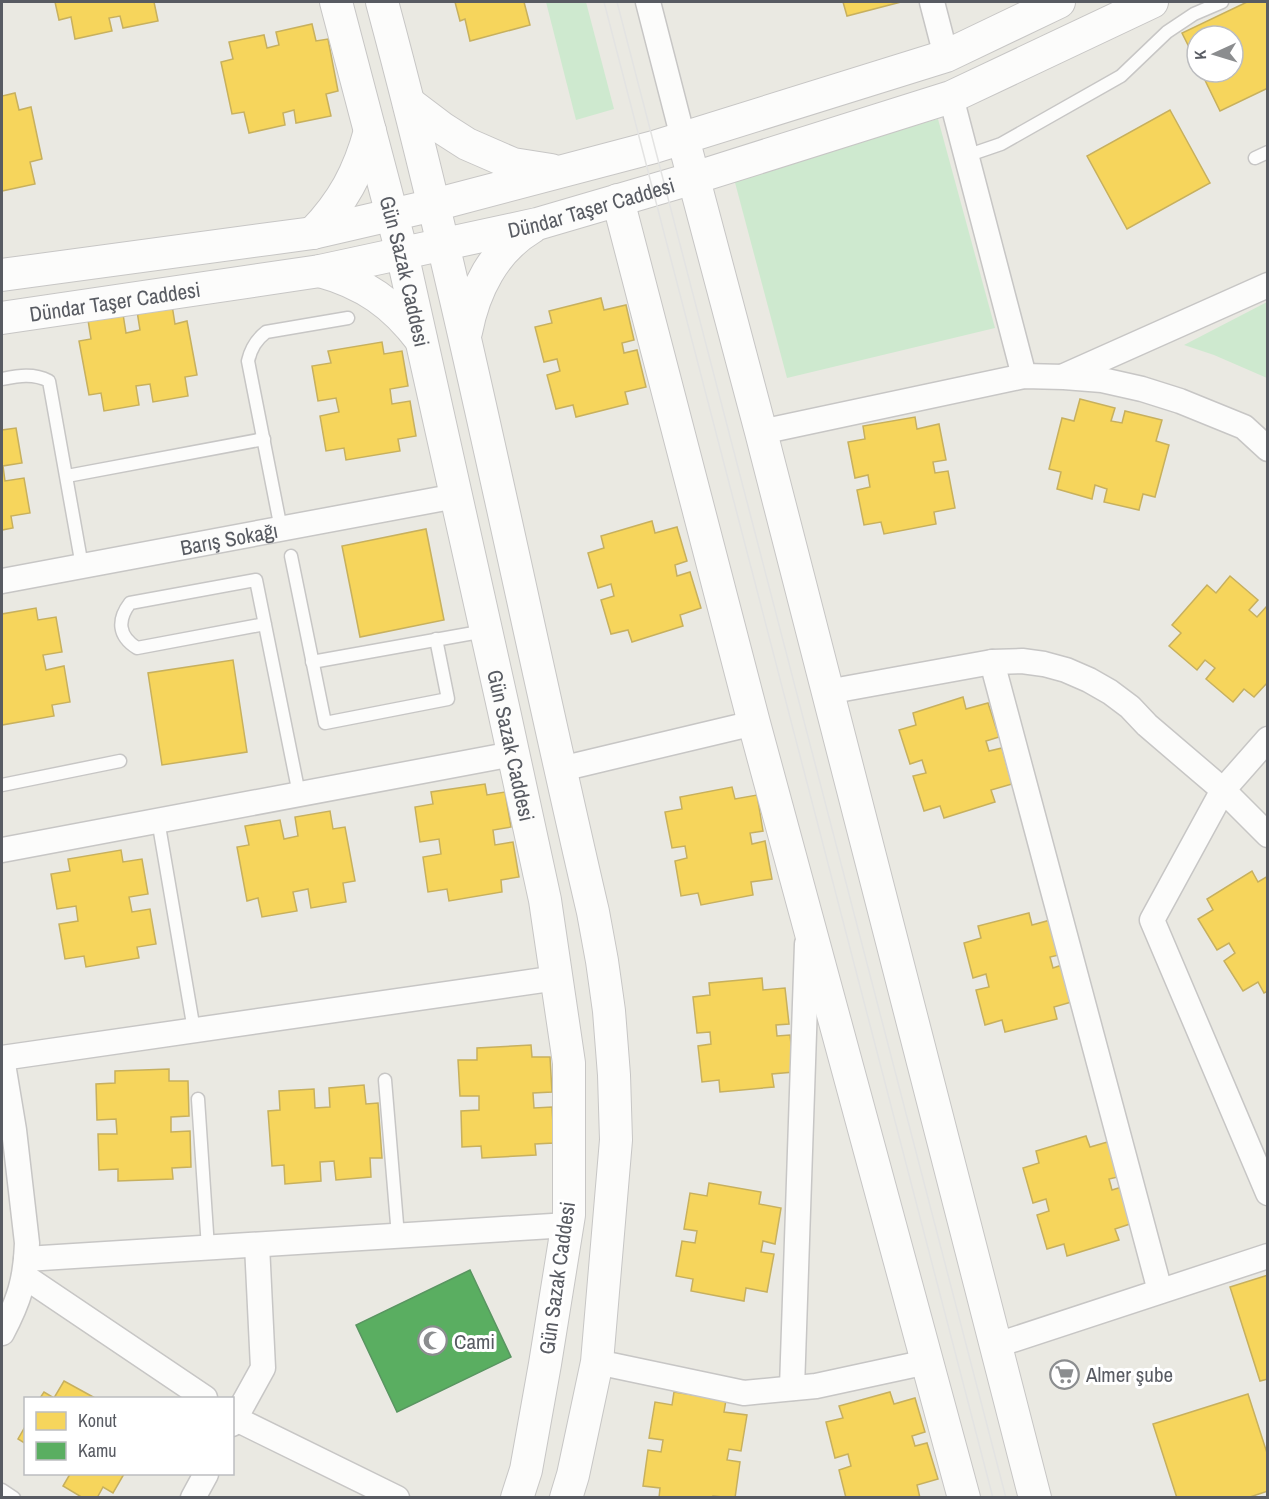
<svg xmlns="http://www.w3.org/2000/svg" width="1269" height="1499" font-family="'Archivo Narrow',sans-serif">
<style>
.green{fill:#cee9cf}
.homes{fill:#f6d55c;stroke:#c7b05e;stroke-width:1.5}
.public{fill:#5aae61;stroke:#599561;stroke-width:1.5}
.lines{fill:none;stroke-linecap:round;stroke-linejoin:round}
.service-casing{stroke:#c7c6c5;stroke-width:15}
.minor-casing{stroke:#c7c6c5;stroke-width:27}
.tertiary-casing{stroke:#c7c6c5;stroke-width:34}
.service{stroke:#fcfcfb;stroke-width:12}
.minor{stroke:#fcfcfb;stroke-width:24}
.tertiary{stroke:#fcfcfb;stroke-width:32}
.tram{stroke:#e3e3e2;stroke-width:1.5}
.labels{text-anchor:middle;dominant-baseline:central;stroke-width:6;stroke-linejoin:round;paint-order:stroke}
.street-label{font-size:21px;fill:#585b62;stroke:#fff}
.poi-label{font-size:21px;fill:#585b62;stroke:#fff;text-anchor:start}
</style>
<rect width="100%" height="100%" fill="#eae9e2"/>
<g class="green">
<polygon points="546,2 586,2 614,109 576,120"/>
<polygon points="938,119 995,328 787,378 733,175"/>
<polygon points="1267,302 1267,378 1214,355 1184,345"/>
</g>
<g class="homes">
<polygon points="55,2 154,2 158,21 123,28 120,16 109,18 112,31 75,39 71,17 59,20"/>
<polygon points="455,2 524,2 530,25 470,41 465,19 460,21"/>
<polygon points="843,2 901,2 847,16"/>
<polygon points="1247,2 1268,2 1268,88 1220,111 1201,72 1233,72 1233,36 1197,36 1197,63 1182,33"/>
<polygon points="312,24 316,41 328,39 338,91 326,94 331,116 296,123 294,110 283,113 285,125 249,133 244,112 232,114 221,62 233,59 229,42 264,35 267,48 279,45 276,32"/>
<polygon points="15,93 19,110 31,107 42,159 30,162 35,184 2,191 2,96"/>
<polygon points="1170,110 1210,183 1127,229 1087,156"/>
<polygon points="601,298 604,310 626,305 634,340 622,343 624,353 637,350 646,387 625,392 628,404 576,417 573,405 556,409 547,375 560,371 557,359 544,362 535,327 552,323 549,311"/>
<polygon points="172,305 175,324 187,321 197,375 185,377 188,396 153,402 150,384 136,386 139,405 104,411 101,393 89,395 79,341 91,339 88,320 123,314 126,333 140,330 137,311"/>
<polygon points="382,342 384,354 402,351 408,386 390,389 392,404 410,401 416,436 398,439 400,451 346,460 344,448 326,451 320,416 339,412 336,398 318,401 312,366 331,363 328,351"/>
<polygon points="1080,399 1115,408 1111,421 1122,423 1125,411 1162,420 1156,441 1169,445 1155,497 1143,494 1139,510 1104,502 1107,489 1095,485 1092,499 1057,489 1061,472 1049,469 1062,418 1074,421"/>
<polygon points="915,417 917,429 939,424 946,460 933,462 935,473 948,471 955,508 934,512 936,524 884,534 881,522 864,525 857,490 870,487 868,475 855,478 848,442 865,439 863,426"/>
<polygon points="16,428 22,463 3,466 5,481 24,478 30,513 11,516 13,528 2,530 2,430"/>
<polygon points="652,521 655,533 677,527 687,561 675,565 677,576 690,572 701,608 680,615 683,626 632,642 628,630 611,634 601,600 614,596 611,584 598,588 588,553 604,548 601,536"/>
<polygon points="426,529 444,620 360,637 342,546"/>
<polygon points="1230,576 1258,600 1249,610 1257,617 1266,607 1268,609 1268,682 1254,697 1244,689 1233,702 1206,679 1215,668 1205,660 1197,670 1169,646 1181,633 1172,625 1207,585 1216,593"/>
<polygon points="36,608 38,620 56,617 62,652 43,655 46,670 64,666 70,702 52,705 54,716 2,725 2,614"/>
<polygon points="233,660 247,752 162,765 148,673"/>
<polygon points="963,697 966,709 988,703 999,737 986,741 989,751 1002,748 1012,784 991,790 995,802 944,818 940,806 924,811 913,776 926,773 922,760 910,764 899,730 916,725 913,713"/>
<polygon points="485,784 487,795 505,792 511,827 493,830 495,845 513,842 519,877 501,880 502,892 449,901 447,889 428,892 423,857 441,854 439,839 420,842 415,807 433,804 431,792"/>
<polygon points="732,787 735,799 757,795 763,831 750,833 752,844 765,841 772,879 751,882 753,895 701,905 698,893 681,896 675,861 687,858 685,846 672,848 665,812 682,809 680,797"/>
<polygon points="330,811 333,829 345,827 355,881 343,883 346,902 311,908 308,889 293,892 297,911 262,917 258,898 247,901 237,847 249,845 245,826 280,820 284,839 298,836 295,817"/>
<polygon points="121,850 123,862 142,859 148,894 129,897 132,912 150,909 156,944 137,947 139,958 86,967 84,956 65,959 59,924 78,921 76,906 57,909 51,874 70,871 68,859"/>
<polygon points="1252,871 1258,882 1268,876 1268,991 1264,993 1258,982 1243,991 1224,961 1235,953 1229,943 1217,950 1198,919 1213,910 1207,899"/>
<polygon points="1029,913 1032,925 1054,919 1063,954 1050,957 1053,968 1065,964 1075,1001 1054,1007 1057,1019 1005,1032 1002,1020 985,1025 976,990 989,987 986,974 973,978 964,943 981,938 978,926"/>
<polygon points="762,978 763,990 785,988 789,1024 776,1025 777,1036 790,1035 794,1072 772,1074 774,1087 720,1092 719,1080 702,1082 698,1046 711,1044 710,1032 697,1033 693,997 710,995 709,983"/>
<polygon points="531,1045 532,1057 550,1057 552,1092 533,1093 534,1108 552,1107 554,1143 535,1144 536,1155 482,1158 481,1146 462,1147 461,1111 479,1110 479,1096 460,1096 458,1060 477,1060 477,1048"/>
<polygon points="169,1069 169,1081 188,1081 189,1116 171,1117 171,1132 190,1131 191,1167 172,1168 173,1179 118,1181 118,1169 99,1170 98,1134 117,1134 116,1119 97,1120 96,1084 115,1083 115,1071"/>
<polygon points="364,1085 366,1104 378,1103 382,1158 370,1158 371,1177 336,1180 334,1161 320,1162 321,1181 285,1184 284,1165 272,1166 268,1111 280,1110 279,1091 314,1089 315,1108 330,1107 329,1088"/>
<polygon points="1086,1136 1090,1147 1111,1141 1122,1176 1109,1179 1112,1190 1125,1186 1136,1222 1115,1229 1119,1240 1067,1256 1064,1244 1047,1249 1037,1215 1049,1211 1046,1199 1033,1203 1023,1168 1039,1163 1036,1151"/>
<polygon points="709,1183 761,1192 759,1204 781,1208 775,1244 763,1241 761,1252 774,1254 767,1292 746,1288 744,1301 691,1291 693,1279 676,1276 682,1241 695,1243 697,1231 684,1229 690,1193 707,1196"/>
<polygon points="1268,1275 1268,1379 1260,1381 1230,1287"/>
<polygon points="64,1381 95,1398 40,1398 44,1392 54,1398"/>
<polygon points="674,1392 726,1400 724,1412 747,1415 741,1451 729,1449 727,1460 740,1462 735,1498 713,1496 713,1498 659,1498 660,1488 643,1486 648,1450 661,1452 663,1440 649,1438 655,1402 672,1405"/>
<polygon points="890,1392 894,1404 915,1398 925,1432 912,1436 915,1446 927,1443 938,1479 917,1485 920,1498 846,1498 839,1470 851,1466 848,1454 835,1458 826,1422 843,1418 839,1406"/>
<polygon points="1248,1394 1268,1456 1268,1491 1247,1498 1177,1498 1153,1424"/>
<polygon points="26,1425 26,1444 18,1439"/>
<polygon points="70,1474 124,1474 113,1493 103,1487 97,1498 83,1498 63,1486"/>
</g>
<polygon class="public" points="470,1270 511,1357 397,1412 356,1325"/>
<g class="lines">
<defs>
<g id="service">
<polyline points="966,156 1001,144 1121,76 1167,32 1194,14 1222,2"/>
<polyline points="1255,158 1268,152"/>
<path d="M2 379C18 376 33 373 49 381L82 566"/>
<polyline points="67,476 264,439"/>
<path d="M281 529 248 361C251 348 256 340 266 332L348 318"/>
<polyline points="291,556 325,723 448,699 436,639"/>
<path d="M265 624 137 648C118 636 117 620 130 603L256 580 299 794"/>
<polyline points="312,662 485,631"/>
<polyline points="2,785 120,761"/>
<polyline points="158,820 194,1030"/>
<polyline points="385,1080 398,1236"/>
<polyline points="198,1099 208,1248"/>
<polyline points="2,1490 14,1498"/>
</g>
<g id="minor">
<polyline points="648,2 683,138"/>
<polyline points="932,2 946,56"/>
<polyline points="951,97 1024,376"/>
<polyline points="1064,376 1268,285"/>
<polyline points="761,432 1024,376 1064,377 1102,380 1142,389 1180,401 1244,427 1268,449"/>
<path id="s1" d="M2 581 456 496"/>
<polyline points="992,662 1160,1291"/>
<polyline points="827,692 992,662 1022,661 1044,664 1066,670 1089,680 1110,692 1130,707 1147,725 1223,790 1268,835"/>
<polyline points="1268,739 1223,790 1152,920 1268,1193"/>
<polyline points="561,769 754,723"/>
<polyline points="2,850 513,754"/>
<polyline points="26,1259 568,1225"/>
<polyline points="24,1276 205,1398"/>
<path d="M2 1333C19 1301 26 1279 27 1243L14 1130 2 1058 557 978"/>
<polyline points="997,1345 1268,1256"/>
<polyline points="597,1362 744,1393 816,1386 927,1362"/>
<polyline points="792,1388 807,944"/>
<polyline points="232,1417 397,1498"/>
<polyline points="232,1424 263,1368 257,1245"/>
<polyline points="193,1498 206,1474"/>
</g>
<g id="tertiary">
<path id="s2" d="M336 2 402 253 504 711 545 900 569 1063V1215L545 1364 526 1470 517 1498"/>
<path d="M382 2C463 302 522 608 593 912L602 961 609 1011 614 1075 616 1140 597 1362 573 1475 566 1498"/>
<polyline points="409,103 442,128 467,144 513,164 551,170"/>
<polyline points="683,138 761,432 1035,1498"/>
<polyline points="618,200 754,723 964,1498"/>
<path d="M313 233C343 202 359 172 370 131"/>
<path d="M320 271C364 283 394 304 421 340"/>
<polyline points="2,275 313,233 434,205 654,147 946,56 1059,2"/>
<path id="s3" d="M2 318 320 271 537 224 694 178 951 97 1152 2"/>
<path d="M466 332C474 290 494 250 531 228"/>
</g>
</defs>
<use href="#service" class="service-casing"/>
<use href="#minor" class="minor-casing"/>
<use href="#tertiary" class="tertiary-casing"/>
<use href="#service" class="service"/>
<use href="#minor" class="minor"/>
<use href="#tertiary" class="tertiary"/>
<g class="tram">
<polyline points="604,2 993,1498"/>
<polyline points="617,2 1006,1498"/>
</g>
</g>
<defs>
<symbol id="mosque-ring" viewBox="-11 -11 22 22"><circle r="9.5" fill="#fff" stroke="#8b8d8f" stroke-width="1.5"/><path d="M3.5-4.9A6 6 0 1 0 3.5 4.9A5 5 0 1 1 3.5-4.9Z" fill="#8b8d8f"/></symbol>
<symbol id="supermarket-ring" viewBox="-11 -11 22 22"><circle r="9.5" fill="#fff" stroke="#8b8d8f" stroke-width="1.5"/><path d="M-6-5.5h2.5l.6 2H6L4.5 2H-2.5L-4.4-4H-6ZM-1.5 3.2a1.3 1.3 0 1 0 .1 0ZM3 3.2a1.3 1.3 0 1 0 .1 0Z" fill="#8b8d8f"/></symbol>
</defs>
<g fill-rule="evenodd">
<use href="#mosque-ring" x="416" y="1324" width="33" height="33"/>
<use href="#supermarket-ring" x="1048" y="1358" width="33" height="33"/>
</g>
<g class="labels">
<g class="street-label">
<text stroke="none"><textPath href="#s3" startOffset="600">Dündar Taşer Caddesi</textPath></text>
<text stroke="none"><textPath href="#s2" startOffset="278">Gün Sazak Caddesi</textPath></text>
<text stroke="none"><textPath href="#s3" startOffset="114">Dündar Taşer Caddesi</textPath></text>
<text stroke="none"><textPath href="#s1" startOffset="231">Barış Sokağı</textPath></text>
<text stroke="none"><textPath href="#s2" startOffset="764">Gün Sazak Caddesi</textPath></text>
<text transform="translate(557 1278) rotate(-82)">Gün Sazak Caddesi</text>
</g>
<g class="poi-label">
<text x="454" y="1341">Cami</text>
<text x="1086" y="1374">Almer şube</text>
</g>
</g>
<rect width="1269" height="1499" fill="none" stroke="#585b62" stroke-width="6"/>
<rect x="24" y="1397" width="210" height="78" fill="#ffffff" stroke="#bcbdc0" stroke-width="1.5"/>
<rect x="36" y="1412" width="30" height="18" fill="#f6d55c" stroke="#bcbdc0" stroke-width="1.5"/>
<text x="78" y="1427" font-size="18" fill="#585b62">Konut</text>
<rect x="36" y="1442" width="30" height="18" fill="#5aae61" stroke="#bcbdc0" stroke-width="1.5"/>
<text x="78" y="1457" font-size="18" fill="#585b62">Kamu</text>
<g transform="translate(1215 54) rotate(266)"><circle r="28" fill="#ffffff" stroke="#bcbdc0" stroke-width="1.5"/>
<path d="M0-4.5L10 22L0 15L-10 22Z" fill="#8b8d8f"/>
<text y="-9" font-size="16" font-weight="bold" text-anchor="middle" fill="#585b62">K</text>
</g>
</svg>
